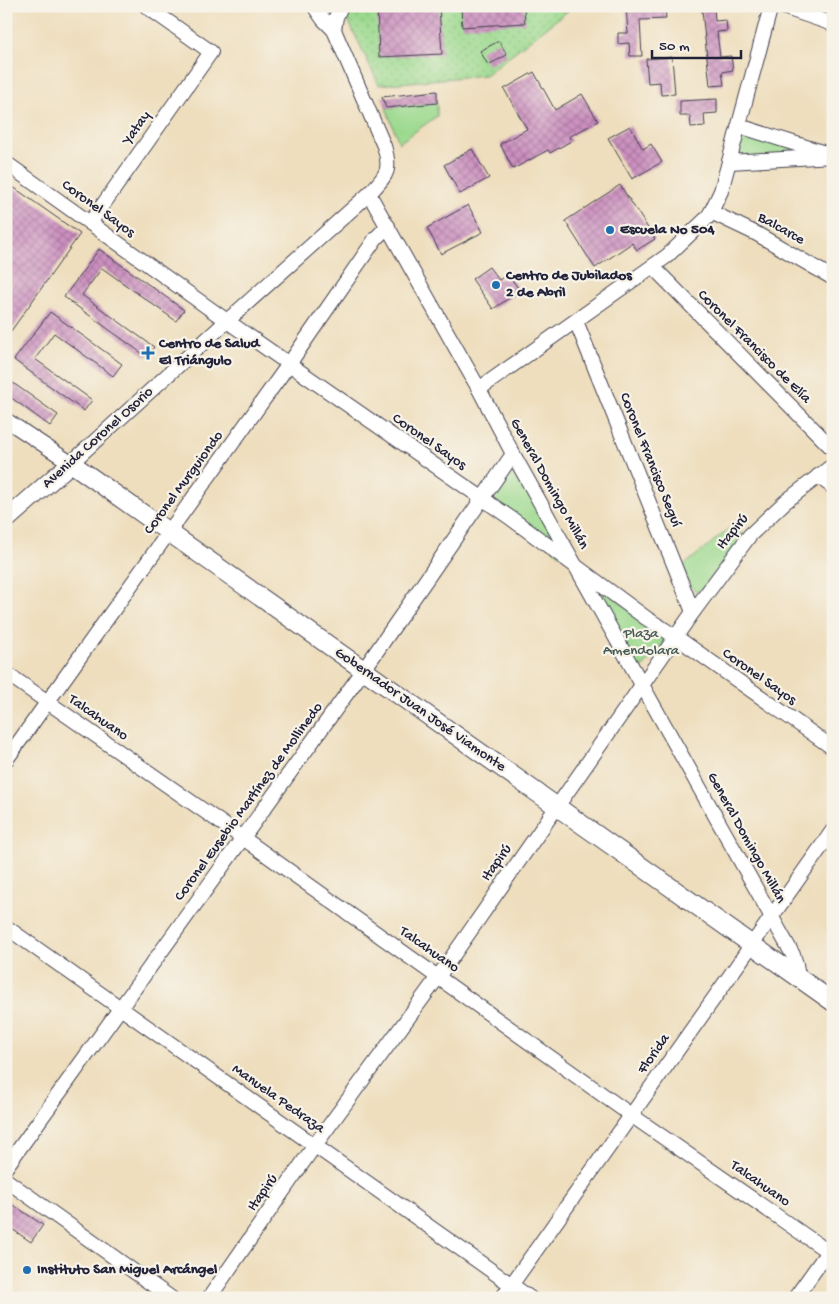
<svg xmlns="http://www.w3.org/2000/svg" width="839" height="1304" font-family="'Gochi Hand',sans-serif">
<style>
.park{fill:#9bd98e;stroke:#5e7e64}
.garden{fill:url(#garden-dots);stroke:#5e7e64}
.building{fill:url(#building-cross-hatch)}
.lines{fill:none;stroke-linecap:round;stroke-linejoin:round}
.minor-casing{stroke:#413e4e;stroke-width:16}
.tertiary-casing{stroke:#413e4e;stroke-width:20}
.minor{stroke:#fff;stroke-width:14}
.tertiary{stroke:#fff;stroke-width:18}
.poi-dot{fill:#1f6fb2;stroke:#f7f3e8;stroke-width:2}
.labels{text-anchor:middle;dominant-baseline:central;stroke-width:4.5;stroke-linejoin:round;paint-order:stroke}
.street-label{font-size:15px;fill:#22223b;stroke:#f7f3e8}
.poi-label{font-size:15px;font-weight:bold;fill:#22223b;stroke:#f7f3e8;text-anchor:start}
.park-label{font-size:15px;fill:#465954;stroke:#f7f3e8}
</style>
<defs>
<pattern id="garden-dots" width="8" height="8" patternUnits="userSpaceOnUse" patternTransform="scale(1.25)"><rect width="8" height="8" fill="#9bd98e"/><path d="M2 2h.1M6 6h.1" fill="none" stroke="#85ba7b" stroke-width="1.8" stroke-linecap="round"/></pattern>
<pattern id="building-cross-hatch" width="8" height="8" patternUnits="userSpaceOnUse" patternTransform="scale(1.25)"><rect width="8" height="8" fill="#cc90c0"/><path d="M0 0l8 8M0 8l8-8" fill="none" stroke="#a5759d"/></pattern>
</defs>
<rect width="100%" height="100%" fill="#f7f3e8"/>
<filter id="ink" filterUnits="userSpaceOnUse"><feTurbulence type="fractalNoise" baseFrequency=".02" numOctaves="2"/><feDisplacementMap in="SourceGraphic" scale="10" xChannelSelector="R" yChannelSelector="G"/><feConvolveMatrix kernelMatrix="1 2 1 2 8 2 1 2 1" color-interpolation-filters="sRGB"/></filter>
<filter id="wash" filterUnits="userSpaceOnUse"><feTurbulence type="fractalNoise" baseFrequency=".0096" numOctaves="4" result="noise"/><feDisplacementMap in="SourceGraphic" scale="20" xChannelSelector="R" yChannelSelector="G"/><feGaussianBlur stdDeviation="1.12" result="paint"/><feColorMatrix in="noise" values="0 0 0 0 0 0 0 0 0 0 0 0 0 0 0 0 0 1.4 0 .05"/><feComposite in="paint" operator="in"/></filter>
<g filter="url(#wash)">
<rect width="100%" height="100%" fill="#eedebd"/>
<g class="park">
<polygon points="437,103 437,116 399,143 386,108"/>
<polygon points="739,126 833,156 729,162"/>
<polygon points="513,454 575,565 667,640 639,672 575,565 483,498"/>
<path d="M736 523 744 536 700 592C689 592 686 576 683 566Z"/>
</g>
<polygon class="garden" points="350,6 574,6 485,75 379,85 345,14"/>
<g id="blocks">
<g class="building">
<polygon points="377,6 439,6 442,54 379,57"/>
<polygon points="461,6 524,6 525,23 462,27"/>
<polygon points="626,6 665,6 666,19 640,20 642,56 630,56 629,43 618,44 618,33 628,33"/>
<polygon points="714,8 715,21 726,20 727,31 717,32 720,57 731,56 733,70 722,72 724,85 710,86 702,10"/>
<polygon points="499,41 507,55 488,65 480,51"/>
<polygon points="672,57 675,94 661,95 660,82 648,83 646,59"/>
<polygon points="534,72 555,110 582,94 598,121 569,137 571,141 550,153 548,150 513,169 500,144 527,129 504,89"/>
<polygon points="437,91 437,103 386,108 382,97"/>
<polygon points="717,99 717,113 704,114 705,126 691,127 690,116 680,116 680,101"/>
<polygon points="630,126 643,149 651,144 662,162 632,179 608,138"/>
<polygon points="472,149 489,178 460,194 444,165"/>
<polygon points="6,182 80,234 6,338"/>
<polygon points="620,185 655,239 637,250 632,243 595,268 565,221"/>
<polygon points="468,205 483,232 441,254 427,228"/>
<polygon points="99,249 184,310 176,321 102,268 82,295 154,347 147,357 64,297"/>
<polygon points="489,267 499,280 508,274 520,291 493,309 472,279"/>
<polygon points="50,312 122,364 113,376 54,333 35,359 92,400 84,411 14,360"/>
<polygon points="6,378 58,415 50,426 6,394"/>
<polygon points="6,1200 43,1225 31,1242 6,1225"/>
</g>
</g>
</g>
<g filter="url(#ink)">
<use href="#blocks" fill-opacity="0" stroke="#413e4e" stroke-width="1"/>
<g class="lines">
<defs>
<g id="minor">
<polyline points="780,6 833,24"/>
<polyline points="334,30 336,17 341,6"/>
<polyline points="739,126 825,153"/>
<polyline points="729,162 833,156"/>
<polyline points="6,163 227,321 512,519 646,618 676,637 833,748"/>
<polyline points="369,194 479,389 513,454 793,955 796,964 798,978"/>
<polyline points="711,212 757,234 833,278"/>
<polyline points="90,223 211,52 146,6"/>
<polyline points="653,267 833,449"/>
<polyline points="576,321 693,612"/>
<polyline points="479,389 667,256 707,218 711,212 721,191 771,6"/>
<path d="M6 420 71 463 227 321 369 194C386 175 392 172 384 146L334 30 323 19 314 6"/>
<polyline points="818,476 833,487"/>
<polyline points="6,673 243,838 631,1115 833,1255"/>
<polyline points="6,760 289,364 376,238 388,226"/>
<polyline points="6,927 530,1298"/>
<polyline points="6,1167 363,671 513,454"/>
<polyline points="6,1180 171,1298"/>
<polyline points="209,1298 315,1145 438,977 693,612 750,535 785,502 833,465"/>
<polyline points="502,1298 833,830"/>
<polyline points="795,1298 832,1246"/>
</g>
<polyline id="tertiary" points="6,520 71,463 833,1002"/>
</defs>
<use href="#minor" class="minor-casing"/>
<use href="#tertiary" class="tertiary-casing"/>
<use href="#minor" class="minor"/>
<use href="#tertiary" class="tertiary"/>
</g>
</g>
<g class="poi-dot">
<circle cx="610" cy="230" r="5"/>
<circle cx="496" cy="285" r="5"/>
<path d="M145.5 345.5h5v5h5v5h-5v5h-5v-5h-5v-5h5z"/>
<circle cx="27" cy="1270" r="5"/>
</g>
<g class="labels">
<g class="street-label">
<text transform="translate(137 128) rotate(-55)">Yatay</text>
<text transform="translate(98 209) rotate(36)">Coronel Sayos</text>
<text transform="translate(781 229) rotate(29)">Balcarce</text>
<text transform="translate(754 347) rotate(45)">Coronel Francisco de Elía</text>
<text transform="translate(98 438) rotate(-42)">Avenida Coronel Osorio</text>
<text transform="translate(429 442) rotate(35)">Coronel Sayos</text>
<text transform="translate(650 460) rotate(68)">Coronel Francisco Seguí</text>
<text transform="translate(184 483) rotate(-54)">Coronel Murguiondo</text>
<text transform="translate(549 484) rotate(61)">General Domingo Millán</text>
<text transform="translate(733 532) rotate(-51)">Itapirú</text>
<text transform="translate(759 677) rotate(35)">Coronel Sayos</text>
<text transform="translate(420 710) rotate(35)">Gobernador Juan José Viamonte</text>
<text transform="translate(98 718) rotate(35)">Talcahuano</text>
<text transform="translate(249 802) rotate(-54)">Coronel Eusebio Martínez de Mollinedo</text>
<text transform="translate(746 838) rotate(61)">General Domingo Millán</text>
<text transform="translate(497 863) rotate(-55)">Itapirú</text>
<text transform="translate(429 950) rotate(35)">Talcahuano</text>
<text transform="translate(654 1054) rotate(-55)">Florida</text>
<text transform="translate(278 1099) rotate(35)">Manuela Pedraza</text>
<text transform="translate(760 1184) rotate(35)">Talcahuano</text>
<text transform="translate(263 1193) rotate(-55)">Itapirú</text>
</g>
<g class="poi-label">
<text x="620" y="230">Escuela No 504</text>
<text x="506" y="276">Centro de Jubilados<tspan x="506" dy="17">2 de Abril</tspan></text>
<text x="159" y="344">Centro de Salud<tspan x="159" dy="17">El Triángulo</tspan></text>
<text x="37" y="1270">Instituto San Miguel Arcángel</text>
</g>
<g class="park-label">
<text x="641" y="634">Plaza<tspan x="641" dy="17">Amendolara</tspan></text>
</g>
</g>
<rect width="839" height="1304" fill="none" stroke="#f7f3e8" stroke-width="25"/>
<path d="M652 50v8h89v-8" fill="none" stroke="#22223b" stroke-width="2.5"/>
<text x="659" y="50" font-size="15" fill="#22223b" stroke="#f7f3e8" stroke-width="4" paint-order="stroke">50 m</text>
</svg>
